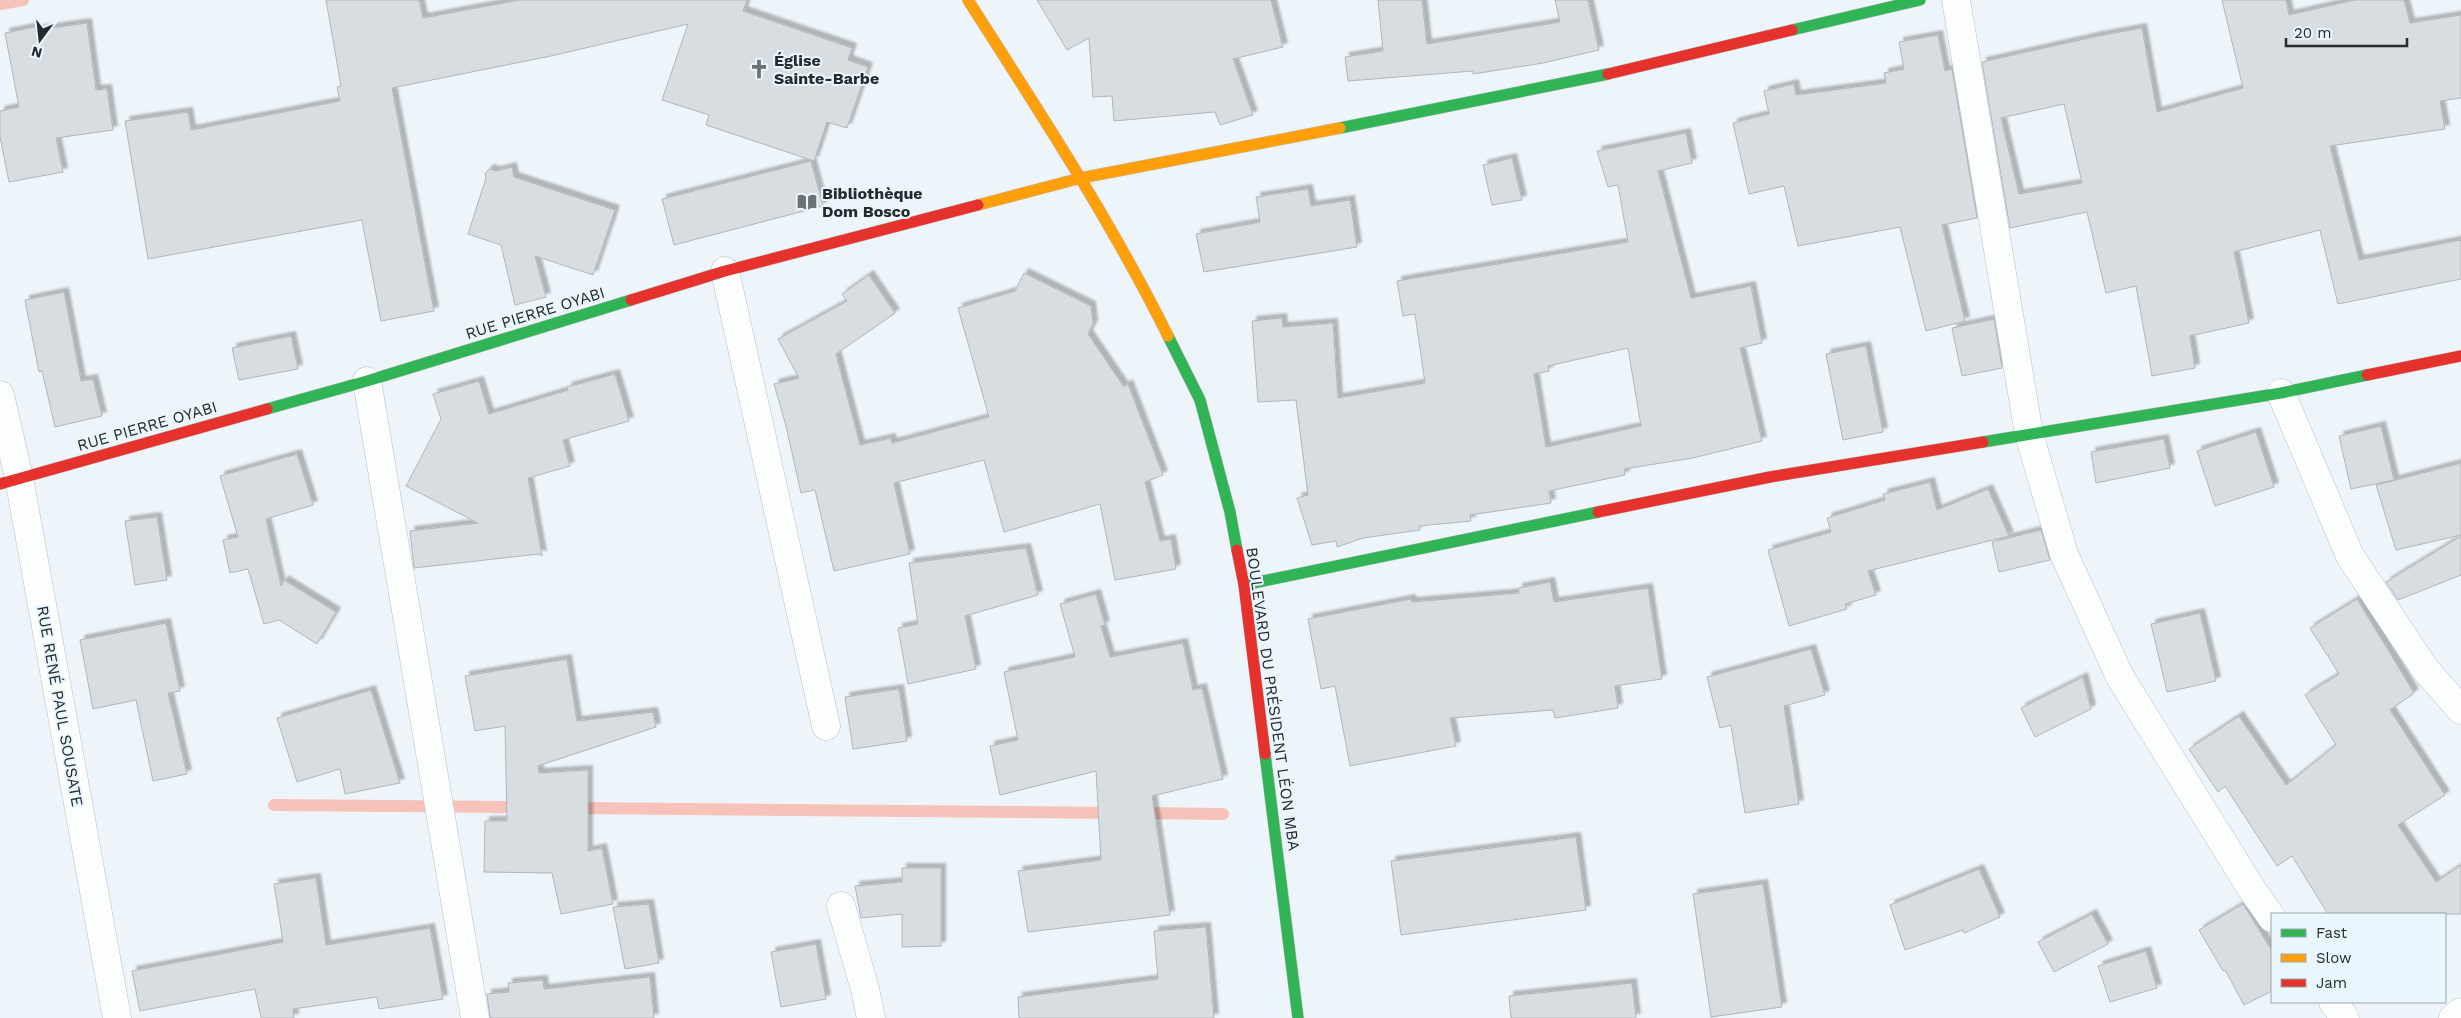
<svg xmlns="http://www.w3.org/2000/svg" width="2461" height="1018" font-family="'Work Sans',sans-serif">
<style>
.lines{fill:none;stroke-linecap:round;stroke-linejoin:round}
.stream{stroke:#f7c2b9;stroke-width:12}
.building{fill:#d7dde1;stroke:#b0b6ba;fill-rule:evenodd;filter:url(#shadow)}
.street-casing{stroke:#babfc4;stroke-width:29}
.fast-casing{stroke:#babfc4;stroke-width:12}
.slow-casing{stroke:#babfc4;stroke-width:12}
.jam-casing{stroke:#babfc4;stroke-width:12}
.street{stroke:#fcfefe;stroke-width:28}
.fast{stroke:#30b455;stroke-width:11}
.slow{stroke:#ff9f0a;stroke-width:11}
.jam{stroke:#e5322d;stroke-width:11}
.labels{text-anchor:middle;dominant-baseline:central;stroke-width:4;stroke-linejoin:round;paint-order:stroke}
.poi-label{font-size:16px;font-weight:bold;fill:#252a2e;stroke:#eaf6fe;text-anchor:start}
.street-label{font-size:16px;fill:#252a2e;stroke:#eaf6fe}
</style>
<defs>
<filter id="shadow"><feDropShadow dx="4.5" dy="-4.5" stdDeviation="1" flood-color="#0004"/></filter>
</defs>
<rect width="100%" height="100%" fill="#eef5fa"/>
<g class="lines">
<g class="stream">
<polyline points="0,4 23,0"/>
<polyline points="274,805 523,807"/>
<polyline points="573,808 1115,813"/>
<polyline points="1138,813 1223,814"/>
</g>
</g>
<g class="building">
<polygon points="326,0 419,0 423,18 519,0 747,0 743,11 852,48 848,60 868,67 847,128 827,122 814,161 706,125 709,115 662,100 688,24 551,56 392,88 434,311 381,321 362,220 148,259 125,121 188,112 191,130 340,101 337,87 341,86"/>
<polygon points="1037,0 1271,0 1283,47 1233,59 1253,115 1220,125 1215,112 1114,121 1112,96 1093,97 1089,38 1067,50"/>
<polygon points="1378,0 1422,0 1427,44 1560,22 1555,0 1588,0 1599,50 1543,63 1473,74 1473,71 1348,81 1345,57 1383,51"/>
<path d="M2222 0H2286L2289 15 2355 0H2404L2410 23 2461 15V98L2440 101 2445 129 2330 146 2359 260 2461 240V279L2338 304 2320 230 2234 252 2249 323 2190 336 2195 368 2152 376 2136 286 2106 293 2087 212 2010 228 1982 62 2098 36 2142 28 2157 112 2243 88ZM2064 104 2082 183 2019 194 2001 118Z"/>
<polygon points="87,23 96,90 107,89 113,130 56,138 63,172 9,182 0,137 0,111 19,107 5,33 35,27 36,30"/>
<polygon points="1938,35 1945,71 1952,69 1977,218 1942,225 1965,321 1926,331 1900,227 1798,246 1784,186 1749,194 1733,123 1769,114 1764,91 1794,84 1796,95 1886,83 1884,73 1904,69 1899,42"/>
<path d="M1686 133 1692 163 1658 171 1691 298 1751 286 1762 343 1740 348 1762 441 1693 458 1624 469 1625 475 1549 491 1551 503 1470 515 1471 521 1419 526 1420 530 1363 538 1337 547 1336 541 1312 545 1297 498 1308 495 1296 400 1258 402 1252 321 1282 318 1283 327 1333 323 1338 398 1425 383 1415 314 1403 316 1397 281 1628 242 1618 185 1608 187 1597 151ZM1628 348 1641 426 1546 447 1534 374 1549 371 1548 366Z"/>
<polygon points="1512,158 1522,200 1492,205 1483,165"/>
<polygon points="811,161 823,206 674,245 662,199"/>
<polygon points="512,167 514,177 615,210 593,275 535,256 546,297 515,305 501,245 468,234 486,178 485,174 489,169 496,171"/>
<polygon points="1308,189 1311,206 1350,200 1357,247 1204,272 1196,234 1260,222 1256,197"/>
<polygon points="1024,273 1091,306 1093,324 1088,334 1124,387 1128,384 1163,475 1145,482 1160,541 1171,539 1176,569 1115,580 1100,504 1004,532 984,460 894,483 910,554 834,571 815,490 801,493 786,426 774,384 799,378 778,339 847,301 842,294 869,275 895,313 836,354 860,445 891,438 892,443 989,417 958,308 1015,291"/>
<polygon points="64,292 81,381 93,379 102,416 55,427 42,371 39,372 25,300"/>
<polygon points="1994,319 2002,368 1962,376 1952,328"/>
<polygon points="291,336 298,369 239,380 232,348"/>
<polygon points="1866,346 1883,432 1843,440 1826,354"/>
<polygon points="615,374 629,421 563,440 570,466 528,478 542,556 539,554 414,568 410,531 478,523 406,486 441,419 433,394 479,381 489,414 568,390 567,387"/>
<polygon points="2381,426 2394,480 2351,489 2339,436"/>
<polygon points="2256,432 2274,487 2215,506 2197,451"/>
<polygon points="2164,439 2170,468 2096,483 2091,452"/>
<polygon points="297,454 313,505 266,519 281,586 284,580 336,612 317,644 279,620 264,624 248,569 230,573 223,540 238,537 220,476"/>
<polygon points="2461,463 2461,535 2396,550 2376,485"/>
<polygon points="1930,482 1937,510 1988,489 2009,536 1868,571 1876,595 1845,604 1847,609 1789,626 1768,550 1831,532 1827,518 1885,500 1883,494"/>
<polygon points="157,517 167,580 135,585 125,521"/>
<polygon points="2041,530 2050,560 1999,572 1992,542"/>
<polygon points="2461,536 2461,575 2398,600 2386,582"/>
<polygon points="1026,548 1038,595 965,616 976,669 908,684 898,628 918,624 909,563"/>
<polygon points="1550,582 1554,602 1648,588 1662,679 1615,686 1618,708 1555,718 1553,710 1450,718 1456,746 1350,766 1335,686 1321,689 1308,619 1411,599 1412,602 1519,593 1518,588"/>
<polygon points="1096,594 1105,625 1101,626 1110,657 1183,643 1193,690 1202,688 1223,779 1152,796 1170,915 1028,932 1018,871 1101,860 1096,771 1000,795 990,746 1018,740 1004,672 1075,657 1060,604"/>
<polygon points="2357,599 2414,693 2390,710 2445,795 2398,825 2436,882 2461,865 2461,914 2328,914 2292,856 2277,866 2225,786 2218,792 2189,749 2239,716 2286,785 2336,745 2305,695 2339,674 2328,656 2329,655 2327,655 2310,628"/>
<polygon points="2200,613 2216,681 2167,692 2151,624"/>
<polygon points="166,623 180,691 168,693 187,774 153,781 136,700 93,709 80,640"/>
<polygon points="1811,649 1825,695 1784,706 1799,804 1745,813 1731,725 1720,728 1707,677"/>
<polygon points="567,659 577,721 653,712 656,727 538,766 539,773 588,770 588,851 602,848 613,904 561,914 552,873 484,872 485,821 507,821 505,726 475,731 465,676"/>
<polygon points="2083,677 2091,709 2035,737 2021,708"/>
<polygon points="899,689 907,741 853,749 845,697"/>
<polygon points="371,690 400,783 345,794 340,769 297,782 277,718"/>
<polygon points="1576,837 1586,910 1401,935 1391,861"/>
<polygon points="902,868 941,868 941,946 902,947 902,914 861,918 855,886 902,882"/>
<polygon points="1979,869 2000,917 1964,933 1963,930 1905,950 1890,905"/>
<polygon points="316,878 326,945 430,928 443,999 379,1009 377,997 293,1009 294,1018 261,1018 255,989 140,1011 132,971 283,942 274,884"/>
<polygon points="1763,884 1782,1007 1711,1017 1693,894"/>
<polygon points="649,904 659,963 625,969 613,907"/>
<polygon points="2243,904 2272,951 2272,991 2244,1005 2225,970 2223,971 2199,930"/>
<polygon points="2092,914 2108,944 2054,972 2038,942"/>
<polygon points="1206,927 1214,1018 1019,1018 1018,997 1158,979 1154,931"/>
<polygon points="816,944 826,999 781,1007 771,952"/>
<polygon points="2146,951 2157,988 2110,1002 2098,966"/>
<polygon points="650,977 654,1018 490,1018 487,994 509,992 508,983 543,980 544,989"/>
<polygon points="1632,983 1636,1018 1511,1018 1509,996"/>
</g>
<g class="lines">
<defs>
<g id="street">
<polyline points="1956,0 2029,434 2064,554 2120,677 2251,888 2272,918"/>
<polyline points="725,271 826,726"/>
<polyline points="367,381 475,1018"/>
<polyline points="2281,393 2350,556 2425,669 2461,710"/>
<polyline points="0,395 19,478 117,1018"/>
<polyline points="841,906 865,989 871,1018"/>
<polyline points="2333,1002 2345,1018"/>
<polyline points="2453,1018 2461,1012"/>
</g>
<g id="fast">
<polyline points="1792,30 1920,0"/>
<polyline points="1340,128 1608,74"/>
<polyline points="1168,336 1200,400 1230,512 1237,550"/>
<polyline points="267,409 367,381 631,300"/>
<polyline points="1983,442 2281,393 2367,375"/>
<polyline points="1244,585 1598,512"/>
<polyline points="1265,754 1298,1018"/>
</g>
<g id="slow">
<path d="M968 0C1038 110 1110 219 1168 336"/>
<polyline points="978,205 1081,178 1340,128"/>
</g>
<g id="jam">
<polyline points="1608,74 1792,30"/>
<polyline points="631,300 725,271 978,205"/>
<polyline points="2367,375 2461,356"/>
<polyline points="0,484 267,409"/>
<polyline points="1598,512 1770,477 1983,442"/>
<polyline points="1237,550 1244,585 1265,754"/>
</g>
</defs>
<use href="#street" class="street-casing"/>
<use href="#fast" class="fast-casing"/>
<use href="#slow" class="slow-casing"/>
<use href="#jam" class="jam-casing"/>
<use href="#street" class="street"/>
<use href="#fast" class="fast"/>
<use href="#slow" class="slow"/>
<use href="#jam" class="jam"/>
</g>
<defs>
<symbol id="church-bare" viewBox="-9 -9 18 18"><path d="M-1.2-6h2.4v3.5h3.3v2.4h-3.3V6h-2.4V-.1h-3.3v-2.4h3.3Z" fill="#6b7175" stroke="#eaf6fe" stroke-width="2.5" paint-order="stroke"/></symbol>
<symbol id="library-bare" viewBox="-9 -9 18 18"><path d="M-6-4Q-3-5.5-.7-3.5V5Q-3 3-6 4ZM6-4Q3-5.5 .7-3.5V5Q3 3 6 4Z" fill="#6b7175" stroke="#eaf6fe" stroke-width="2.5" paint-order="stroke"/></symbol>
</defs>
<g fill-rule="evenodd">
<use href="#church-bare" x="745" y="55" width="28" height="28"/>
<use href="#library-bare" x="793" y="188" width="28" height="28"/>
</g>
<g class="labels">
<g class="poi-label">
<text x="774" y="60">Église<tspan x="774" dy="18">Sainte-Barbe</tspan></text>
<text x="822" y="193">Bibliothèque<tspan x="822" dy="18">Dom Bosco</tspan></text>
</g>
<g class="street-label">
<text transform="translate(535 313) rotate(-17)">RUE PIERRE OYABI</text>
<text transform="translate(147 426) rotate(-16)">RUE PIERRE OYABI</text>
<text transform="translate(1273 699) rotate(82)">BOULEVARD DU PRÉSIDENT LÉON MBA</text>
<text transform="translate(60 706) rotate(80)">RUE RENÉ PAUL SOUSATE</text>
</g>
</g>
<rect x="2271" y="913" width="175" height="90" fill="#eaf6fe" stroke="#9ba4ab"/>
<rect x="2281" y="929" width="25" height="8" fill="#30b455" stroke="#9ba4ab"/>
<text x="2316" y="938" font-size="15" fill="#252a2e">Fast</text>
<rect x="2281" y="954" width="25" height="8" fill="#ff9f0a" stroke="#9ba4ab"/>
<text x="2316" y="963" font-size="15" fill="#252a2e">Slow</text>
<rect x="2281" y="979" width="25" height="8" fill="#e5322d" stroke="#9ba4ab"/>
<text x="2316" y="988" font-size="15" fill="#252a2e">Jam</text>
<g transform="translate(40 40) rotate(195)" stroke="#eaf6fe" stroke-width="4" paint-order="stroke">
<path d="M0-4L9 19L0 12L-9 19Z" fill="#252a2e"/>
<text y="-8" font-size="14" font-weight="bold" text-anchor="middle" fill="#252a2e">N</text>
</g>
<path d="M2286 38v8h121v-8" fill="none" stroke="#252a2e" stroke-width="2.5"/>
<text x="2294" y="38" font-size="15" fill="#252a2e" stroke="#eaf6fe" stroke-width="4" paint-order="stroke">20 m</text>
</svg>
